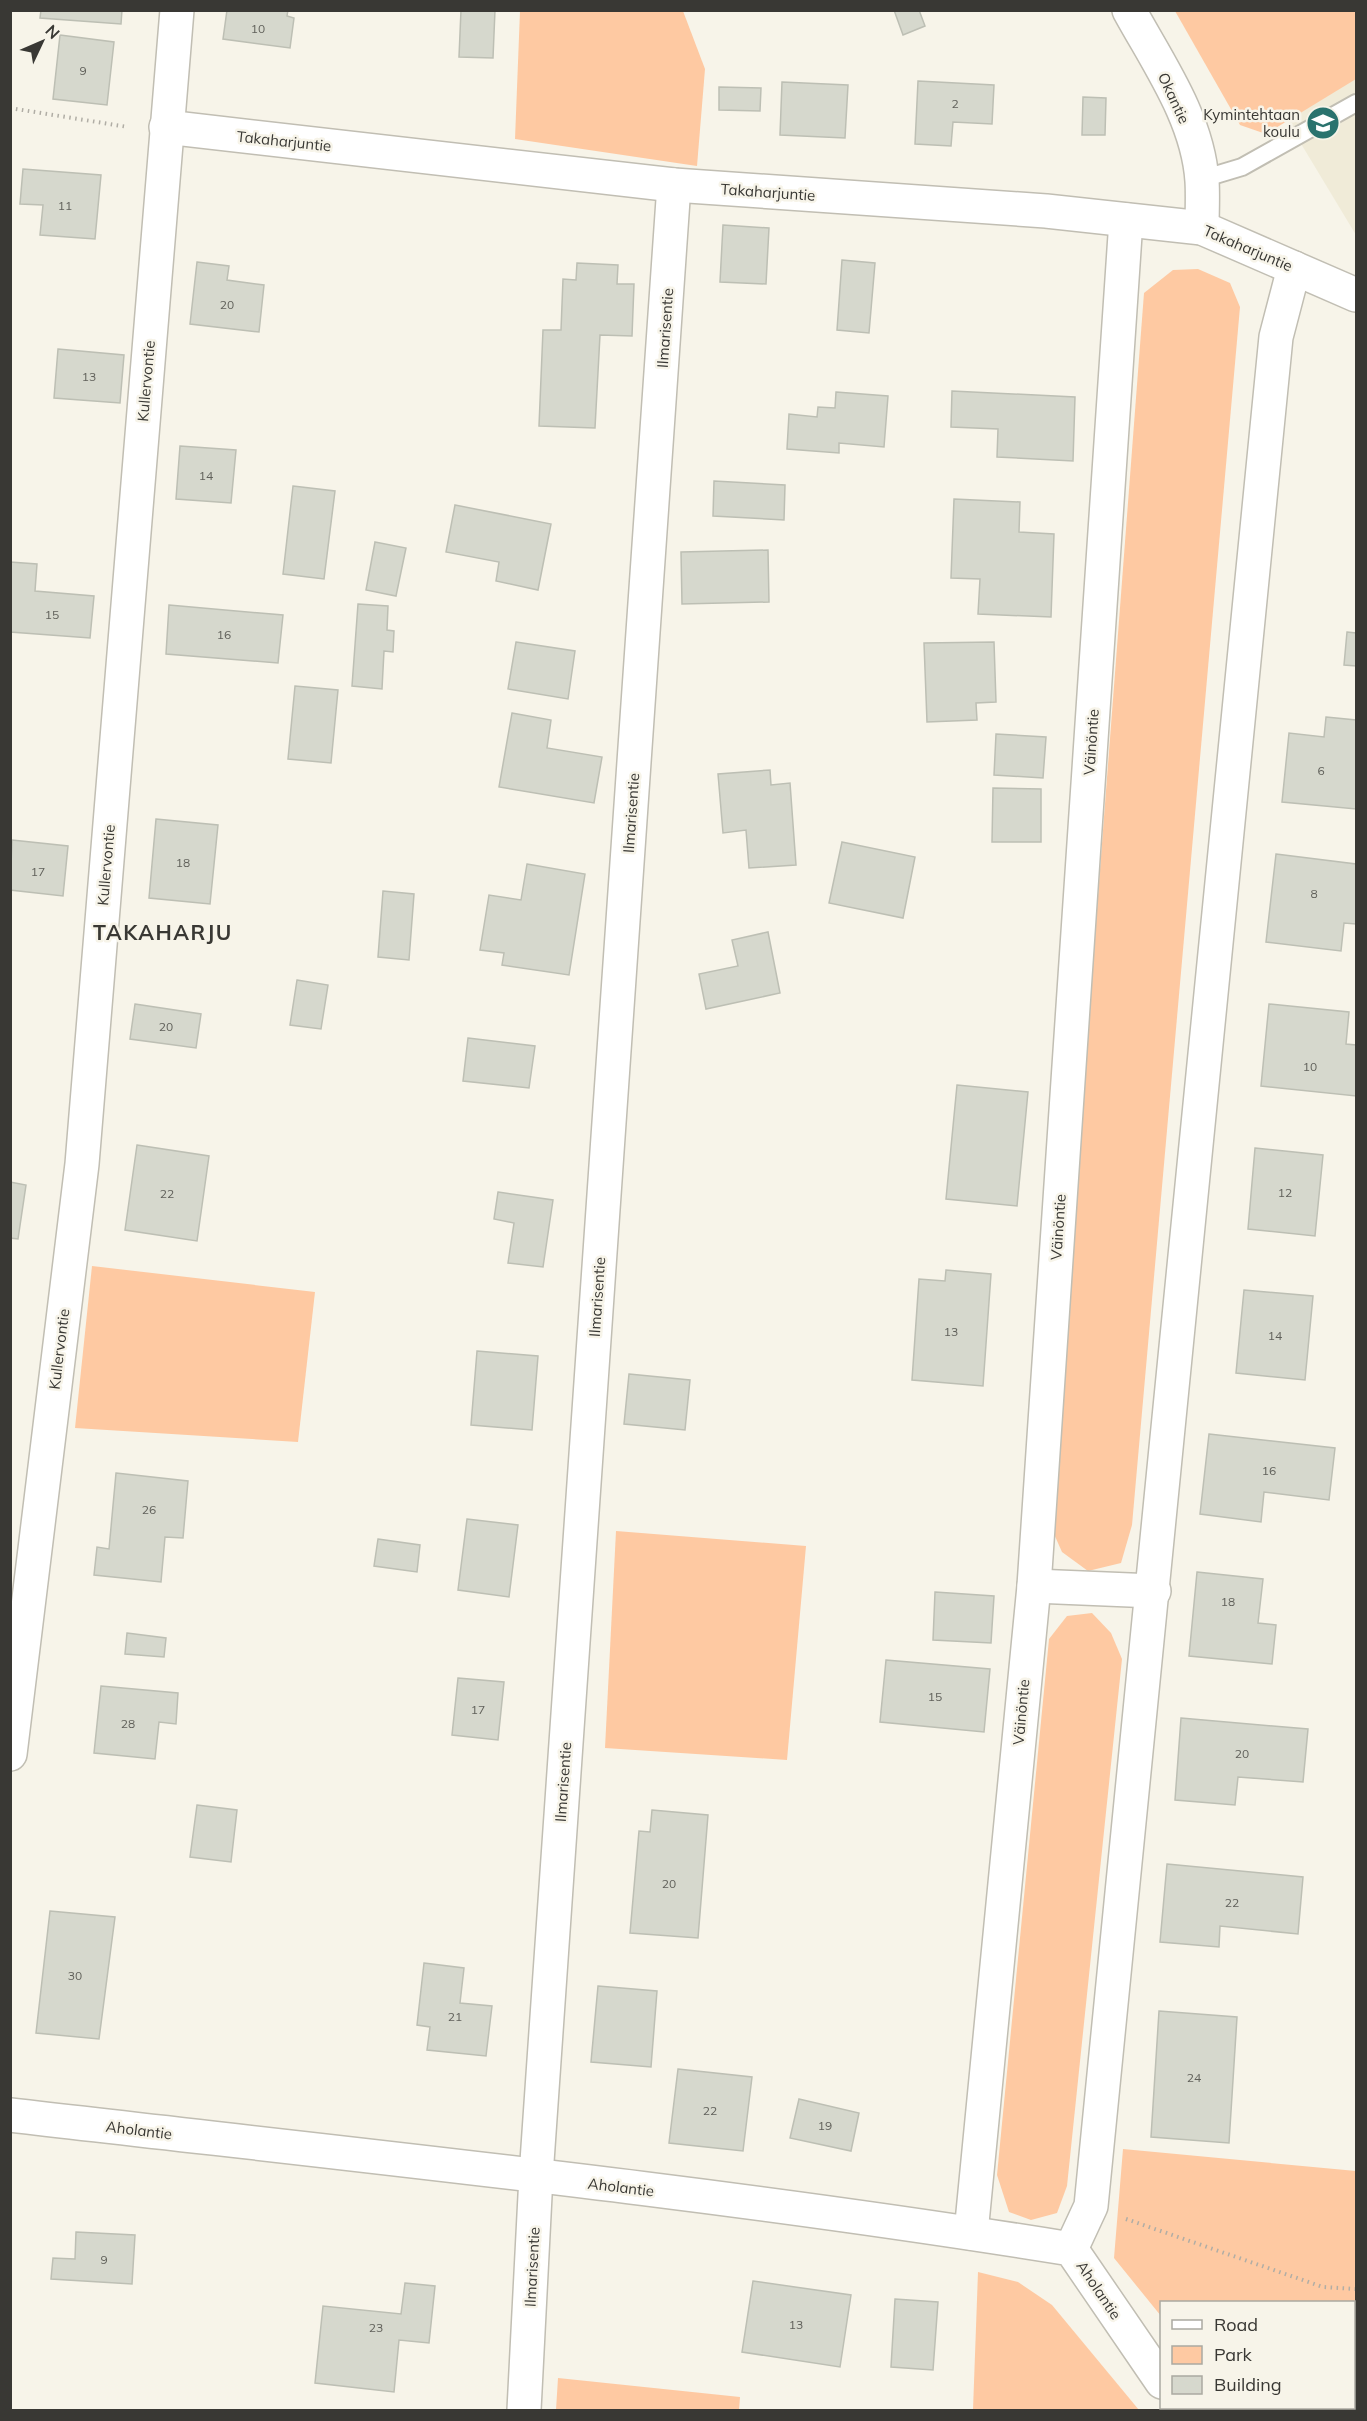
<svg xmlns="http://www.w3.org/2000/svg" width="1367" height="2421" font-family="Mulish,sans-serif">
<style>
.built{fill:#f0ebd8}
.green{fill:#fec9a2}
.building{fill:#d6d8cd;stroke:#bdbfb4;stroke-width:1.5}
.lines{fill:none;stroke-linecap:round;stroke-linejoin:round}
.lane-casing{stroke:#c1beb3;stroke-width:20}
.street-casing{stroke:#c1beb3;stroke-width:36}
.path{stroke:#b0ada5;stroke-width:4;stroke-dasharray:1.5 4.5;stroke-linecap:butt}
.lane{stroke:#fff;stroke-width:16}
.street{stroke:#fff;stroke-width:33}
.labels{text-anchor:middle;dominant-baseline:central;stroke-width:5;stroke-linejoin:round;paint-order:stroke}
.number-label{font-size:12px;fill:#60605a}
.street-label{font-size:15px;fill:#393834;stroke:#f7f4e9}
.poi-label{font-size:15px;fill:#393834;stroke:#f7f4e9;text-anchor:end}
.district-label{font-size:21px;font-weight:bold;letter-spacing:1.5px;fill:#393834;stroke:#f7f4e9}
</style>
<rect width="100%" height="100%" fill="#f7f4e9"/>
<polygon class="built" points="1221,11 1356,11 1356,235"/>
<g class="green">
<polygon points="520,11 683,11 705,69 697,166 515,139"/>
<polygon points="1175,11 1356,11 1356,79 1266,134 1240,125"/>
<polygon points="1198,269 1230,283 1240,307 1132,1525 1121,1563 1088,1571 1062,1552 1050,1525 1144,293 1173,270"/>
<polygon points="92,1266 315,1292 298,1442 75,1428"/>
<polygon points="616,1531 806,1546 787,1760 605,1748"/>
<polygon points="1092,1613 1111,1633 1122,1659 1067,2186 1057,2213 1031,2220 1009,2212 997,2175 1049,1639 1067,1616"/>
<polygon points="1123,2149 1356,2171 1356,2354 1354,2355 1354,2302 1162,2302 1161,2316 1114,2258"/>
<polygon points="978,2272 1018,2282 1052,2305 1139,2410 973,2410"/>
<polygon points="558,2378 740,2397 739,2410 556,2410"/>
</g>
<g class="building">
<polygon points="41,10 122,10 121,24 40,18"/>
<polygon points="227,10 288,10 287,16 294,18 290,48 223,39"/>
<polygon points="461,10 495,10 493,58 459,57"/>
<polygon points="894,10 919,10 925,26 903,35"/>
<polygon points="60,35 114,42 107,105 53,99"/>
<polygon points="918,81 994,85 992,124 953,122 951,146 915,144"/>
<polygon points="782,82 848,85 845,138 780,135"/>
<polygon points="719,87 761,88 760,111 719,110"/>
<polygon points="1083,97 1106,98 1105,135 1082,135"/>
<polygon points="23,169 101,175 95,239 40,235 43,205 20,204"/>
<polygon points="723,225 769,228 766,284 720,282"/>
<polygon points="842,260 875,263 869,333 837,330"/>
<polygon points="197,262 229,266 227,280 264,285 259,332 190,324"/>
<polygon points="577,263 618,265 617,284 634,284 632,336 600,335 595,428 539,426 543,330 561,330 563,279 576,280"/>
<polygon points="58,349 124,355 120,403 54,398"/>
<polygon points="952,391 1075,397 1073,461 997,457 998,429 951,427"/>
<polygon points="836,392 888,396 884,447 839,443 839,453 787,449 789,414 817,417 818,407 835,408"/>
<polygon points="180,446 236,450 231,503 176,499"/>
<polygon points="714,481 785,485 784,520 713,516"/>
<polygon points="293,486 335,491 324,579 283,574"/>
<polygon points="954,499 1020,502 1019,532 1054,534 1051,617 978,614 980,579 951,578"/>
<polygon points="455,505 551,524 538,590 496,581 499,562 446,552"/>
<polygon points="375,542 406,548 396,596 366,590"/>
<polygon points="768,550 769,602 682,604 681,552"/>
<polygon points="10,562 37,564 35,591 94,596 90,638 10,632"/>
<polygon points="358,604 388,606 387,630 394,631 393,652 384,651 382,689 352,686"/>
<polygon points="169,605 283,615 278,663 166,654"/>
<polygon points="1347,632 1356,633 1356,666 1344,665"/>
<polygon points="516,642 575,651 568,699 508,689"/>
<polygon points="994,642 996,702 976,703 977,720 927,722 924,643"/>
<polygon points="295,686 338,690 331,763 288,759"/>
<polygon points="512,713 551,720 547,748 602,757 594,803 499,787"/>
<polygon points="1326,717 1356,720 1356,809 1282,802 1289,733 1324,737"/>
<polygon points="996,734 1046,737 1043,778 994,775"/>
<polygon points="770,770 771,785 790,783 796,865 749,868 746,830 723,833 718,774"/>
<polygon points="993,788 1041,789 1041,842 992,842"/>
<polygon points="156,819 218,825 210,904 149,898"/>
<polygon points="12,840 68,846 63,896 10,890"/>
<polygon points="842,842 915,857 903,918 829,903"/>
<polygon points="1276,854 1356,864 1356,924 1344,923 1341,951 1266,942"/>
<polygon points="527,864 585,874 569,975 502,965 504,953 480,950 489,895 521,900"/>
<polygon points="383,891 414,894 409,960 378,957"/>
<polygon points="768,932 780,993 706,1009 699,974 738,966 732,940"/>
<polygon points="297,980 328,985 321,1029 290,1025"/>
<polygon points="135,1004 201,1014 196,1048 130,1039"/>
<polygon points="1269,1004 1349,1012 1346,1044 1356,1045 1356,1096 1261,1086"/>
<polygon points="468,1038 535,1046 529,1088 463,1081"/>
<polygon points="957,1085 1028,1092 1017,1206 946,1199"/>
<polygon points="137,1145 209,1156 197,1241 125,1230"/>
<polygon points="1255,1148 1323,1155 1315,1236 1248,1229"/>
<polygon points="10,1182 26,1185 18,1239 10,1238"/>
<polygon points="498,1192 553,1200 543,1267 508,1263 514,1223 494,1219"/>
<polygon points="946,1270 991,1274 983,1386 912,1380 919,1279 945,1281"/>
<polygon points="1244,1290 1313,1296 1305,1380 1236,1373"/>
<polygon points="477,1351 538,1356 532,1430 471,1425"/>
<polygon points="629,1374 690,1380 685,1430 624,1424"/>
<polygon points="1209,1434 1335,1448 1329,1500 1264,1492 1261,1522 1200,1514"/>
<polygon points="116,1473 188,1481 183,1538 165,1537 161,1582 94,1575 97,1547 109,1549"/>
<polygon points="467,1519 518,1525 509,1597 458,1590"/>
<polygon points="378,1539 420,1545 417,1572 374,1566"/>
<polygon points="1197,1572 1263,1579 1258,1623 1276,1625 1272,1664 1189,1656"/>
<polygon points="935,1592 994,1596 991,1643 933,1640"/>
<polygon points="127,1633 166,1638 164,1657 125,1654"/>
<polygon points="886,1660 990,1669 984,1732 880,1722"/>
<polygon points="458,1678 504,1682 498,1740 452,1735"/>
<polygon points="101,1686 178,1693 176,1724 159,1722 155,1759 94,1753"/>
<polygon points="1181,1718 1308,1729 1303,1782 1238,1777 1235,1805 1175,1800"/>
<polygon points="197,1805 237,1810 231,1862 190,1857"/>
<polygon points="652,1810 708,1815 698,1938 630,1933 639,1831 650,1832"/>
<polygon points="1167,1864 1303,1877 1298,1934 1220,1926 1219,1947 1160,1942"/>
<polygon points="50,1911 115,1917 99,2039 36,2033"/>
<polygon points="424,1963 464,1968 460,2003 492,2006 486,2056 427,2050 430,2027 417,2025"/>
<polygon points="598,1986 657,1991 651,2067 591,2062"/>
<polygon points="1159,2011 1237,2017 1229,2143 1151,2137"/>
<polygon points="678,2069 752,2077 743,2151 669,2143"/>
<polygon points="799,2099 859,2113 851,2151 790,2138"/>
<polygon points="76,2232 135,2235 132,2284 51,2279 53,2258 75,2259"/>
<polygon points="753,2281 851,2295 840,2367 742,2352"/>
<polygon points="405,2283 435,2286 429,2343 399,2340 394,2392 315,2383 323,2306 401,2314"/>
<polygon points="895,2299 938,2302 933,2370 891,2367"/>
</g>
<g class="lines">
<defs>
<polyline id="lane" points="1202,179 1242,167 1356,103"/>
<g id="street">
<path d="M1129 10C1158 63 1198 119 1202 181 1203 196 1202 212 1202 228"/>
<polyline points="166,127 674,185 1046,211 1202,228 1356,295"/>
<polyline points="1034,1586 1154,1591"/>
<polyline points="10,1754 82,1164 177,10"/>
<path d="M10 2115C364 2156 719 2192 1071 2249L1162 2382"/>
<polyline points="971,2233 1034,1586 1126,220"/>
<polyline points="1071,2249 1091,2206 1276,337 1294,268"/>
<polyline points="1180,2408 1182,2410"/>
<polyline points="524,2410 536,2176 674,185"/>
<polyline points="1324,2410 1333,2408"/>
</g>
</defs>
<use href="#lane" class="lane-casing"/>
<use href="#street" class="street-casing"/>
<g class="path">
<polyline points="10,108 128,127"/>
<polyline points="1126,2219 1323,2287 1356,2289"/>
</g>
<use href="#lane" class="lane"/>
<use href="#street" class="street"/>
</g>
<defs>
<symbol id="school-disc" viewBox="-11 -11 22 22"><circle r="9.5" fill="#2a736e" stroke="#f7f4e9"/><path d="M0-5L7-2L0 1L-7-2ZM-4 1L0 2.5L4 1V4Q0 6-4 4Z" fill="#fff"/></symbol>
</defs>
<g fill-rule="evenodd">
<use href="#school-disc" x="1304" y="104" width="38" height="38"/>
</g>
<g class="labels">
<g class="number-label">
<text x="258" y="28">10</text>
<text x="83" y="70">9</text>
<text x="955" y="103">2</text>
<text x="65" y="205">11</text>
<text x="227" y="304">20</text>
<text x="89" y="376">13</text>
<text x="206" y="475">14</text>
<text x="52" y="614">15</text>
<text x="224" y="634">16</text>
<text x="1321" y="770">6</text>
<text x="183" y="862">18</text>
<text x="38" y="871">17</text>
<text x="1314" y="893">8</text>
<text x="166" y="1026">20</text>
<text x="1310" y="1066">10</text>
<text x="1285" y="1192">12</text>
<text x="167" y="1193">22</text>
<text x="951" y="1331">13</text>
<text x="1275" y="1335">14</text>
<text x="1269" y="1470">16</text>
<text x="149" y="1509">26</text>
<text x="1228" y="1601">18</text>
<text x="935" y="1696">15</text>
<text x="478" y="1709">17</text>
<text x="128" y="1723">28</text>
<text x="1242" y="1753">20</text>
<text x="669" y="1883">20</text>
<text x="1232" y="1902">22</text>
<text x="75" y="1975">30</text>
<text x="455" y="2016">21</text>
<text x="1194" y="2077">24</text>
<text x="710" y="2110">22</text>
<text x="825" y="2125">19</text>
<text x="104" y="2259">9</text>
<text x="796" y="2324">13</text>
<text x="376" y="2327">23</text>
</g>
<g class="street-label">
<text transform="translate(1174 98) rotate(65)">Okantie</text>
<text transform="translate(284 141) rotate(6)">Takaharjuntie</text>
<text transform="translate(768 192) rotate(4)">Takaharjuntie</text>
<text transform="translate(1248 248) rotate(23)">Takaharjuntie</text>
<text transform="translate(665 328) rotate(-86)">Ilmarisentie</text>
<text transform="translate(146 381) rotate(-85)">Kullervontie</text>
<text transform="translate(1091 742) rotate(-86)">Väinöntie</text>
<text transform="translate(631 813) rotate(-86)">Ilmarisentie</text>
<text transform="translate(106 865) rotate(-85)">Kullervontie</text>
<text transform="translate(1058 1227) rotate(-86)">Väinöntie</text>
<text transform="translate(597 1297) rotate(-86)">Ilmarisentie</text>
<text transform="translate(59 1349) rotate(-83)">Kullervontie</text>
<text transform="translate(1021 1712) rotate(-85)">Väinöntie</text>
<text transform="translate(563 1782) rotate(-86)">Ilmarisentie</text>
<text transform="translate(139 2130) rotate(7)">Aholantie</text>
<text transform="translate(621 2187) rotate(7)">Aholantie</text>
<text transform="translate(532 2267) rotate(-87)">Ilmarisentie</text>
<text transform="translate(1099 2290) rotate(56)">Aholantie</text>
</g>
<g class="poi-label">
<text x="1300" y="114">Kymintehtaan<tspan x="1300" dy="17">koulu</tspan></text>
</g>
<g class="district-label">
<text x="163" y="932">TAKAHARJU</text>
</g>
</g>
<rect width="1367" height="2421" fill="none" stroke="#393834" stroke-width="24"/>
<rect x="1160" y="2301" width="195" height="108" fill="#f7f4e9" stroke="#aba9a1" stroke-width="1.5"/>
<rect x="1172" y="2320" width="30" height="9" fill="#ffffff" stroke="#aba9a1" stroke-width="1.5"/>
<text x="1214" y="2331" font-size="18" fill="#393834">Road</text>
<rect x="1172" y="2346" width="30" height="18" fill="#fec9a2" stroke="#aba9a1" stroke-width="1.5"/>
<text x="1214" y="2361" font-size="18" fill="#393834">Park</text>
<rect x="1172" y="2376" width="30" height="18" fill="#d6d8cd" stroke="#aba9a1" stroke-width="1.5"/>
<text x="1214" y="2391" font-size="18" fill="#393834">Building</text>
<g transform="translate(42 42) rotate(46)" stroke="#f7f4e9" stroke-width="4.5" paint-order="stroke">
<path d="M0-4.5L10 22L0 15L-10 22Z" fill="#393834"/>
<text y="-9" font-size="16" font-weight="bold" text-anchor="middle" fill="#393834">N</text>
</g>
</svg>
